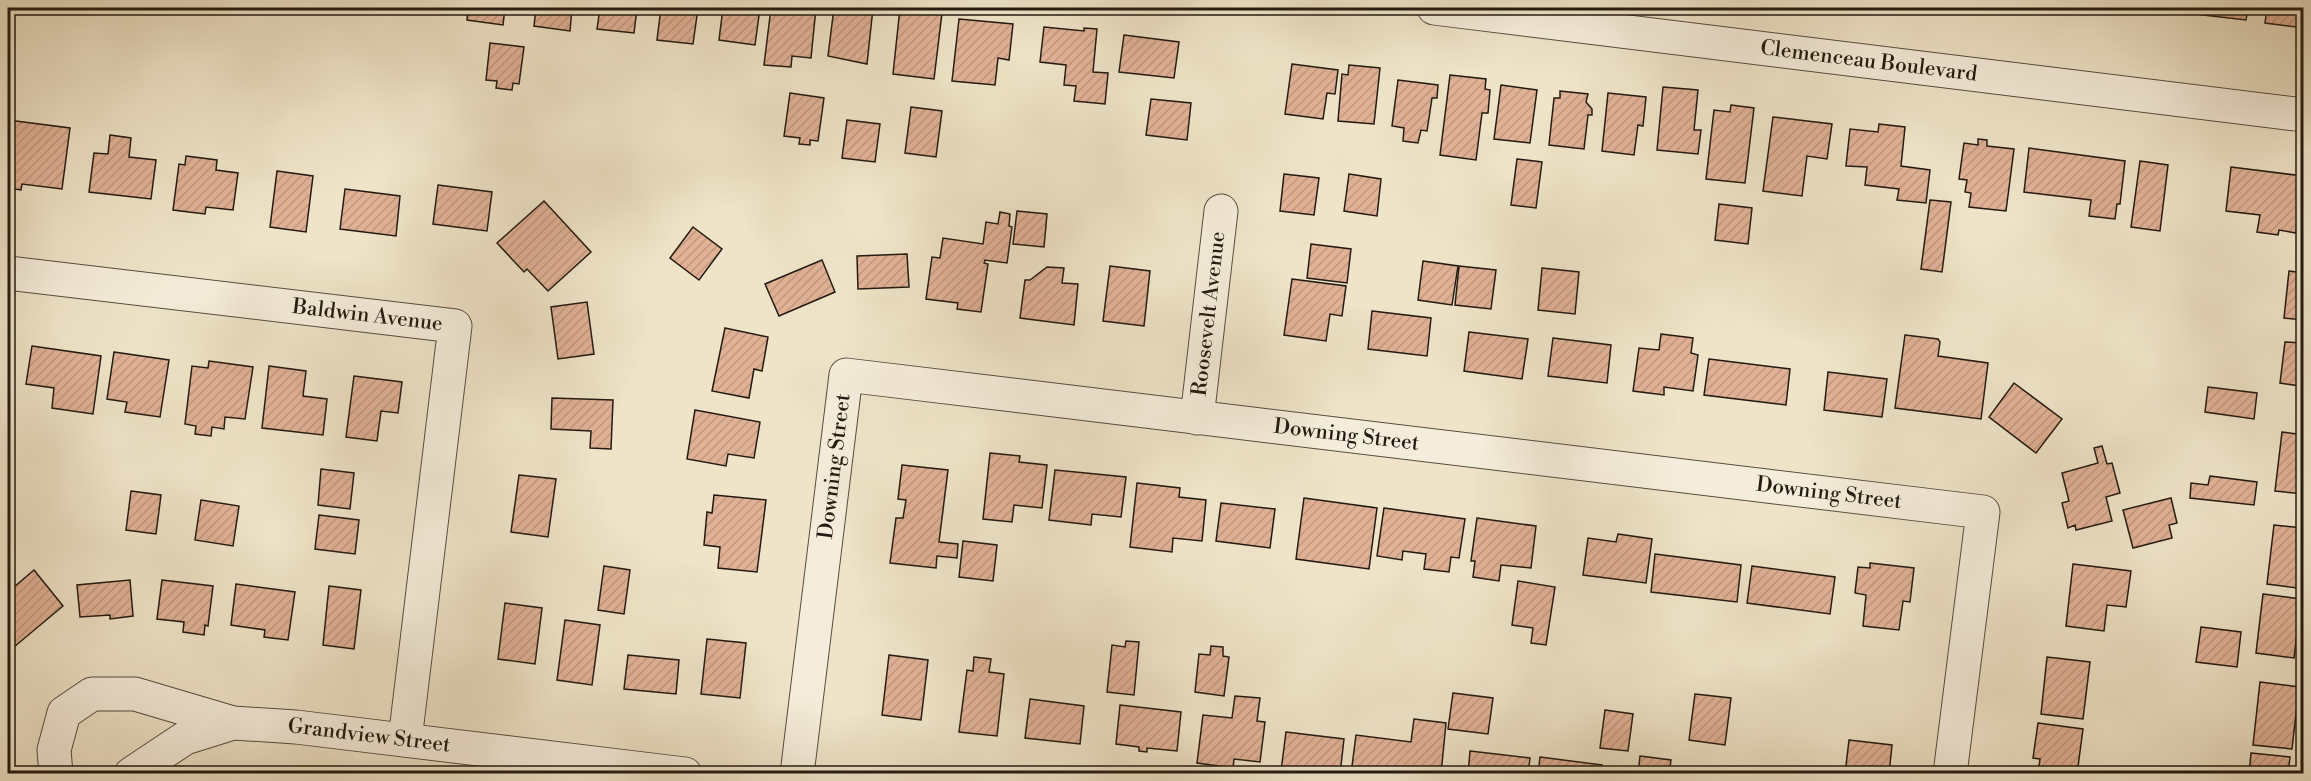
<svg xmlns="http://www.w3.org/2000/svg" width="2311" height="781" font-family="'Libre Bodoni',serif">
<style>
.building{fill:url(#building-hatch);stroke:#231b11;stroke-width:1.5}
.lines{fill:none;stroke-linecap:round;stroke-linejoin:round}
.minor-casing{stroke:#564d3f;stroke-width:35}
.path{stroke:#231b11;stroke-width:4;stroke-dasharray:1.5 3;stroke-linecap:butt}
.minor{stroke:#f5eddb;stroke-width:33}
.labels{text-anchor:middle;dominant-baseline:central;stroke-width:4.5;stroke-linejoin:round;paint-order:stroke}
.street-label{font-size:21px;fill:#231b11;stroke:#f5eddb}
</style>
<defs>
<pattern id="building-hatch" width="6" height="6" patternUnits="userSpaceOnUse" patternTransform="scale(1.5)"><rect width="6" height="6" fill="#e1b196"/><path d="M-1 1l2-2M0 6l6-6M5 7l2-2" fill="none" stroke="#c19880"/></pattern>
</defs>
<rect width="100%" height="100%" fill="#efe4c8"/>
<filter id="stains"><feTurbulence type="fractalNoise" baseFrequency=".00333" numOctaves="4"/><feColorMatrix values="0 0 0 0 .2 0 0 0 0 .09 0 0 0 0 .02 0 0 0 .5 -.17"/></filter>
<radialGradient id="worn" r=".72"><stop offset=".6" stop-color="#630" stop-opacity="0"/><stop offset="1" stop-color="#630" stop-opacity=".3"/></radialGradient>
<g class="building">
<polygon points="468,8 505,8 503,25 467,20"/>
<polygon points="536,8 572,8 570,31 534,26"/>
<polygon points="600,8 637,8 634,33 597,29"/>
<polygon points="661,8 698,8 693,44 657,40"/>
<polygon points="723,8 760,8 755,45 719,40"/>
<polygon points="771,8 816,8 811,58 792,56 791,67 764,65"/>
<polygon points="834,8 873,8 867,64 828,56"/>
<polygon points="900,8 942,13 934,79 893,74"/>
<polygon points="2195,8 2248,8 2246,20 2195,14"/>
<polygon points="2267,8 2304,8 2304,28 2265,23"/>
<polygon points="959,19 1013,24 1009,60 998,58 995,85 952,81"/>
<polygon points="1044,27 1084,31 1084,28 1097,29 1093,72 1108,73 1105,104 1074,101 1076,86 1064,85 1066,65 1040,62"/>
<polygon points="1124,35 1179,42 1174,78 1119,72"/>
<polygon points="490,43 524,47 519,84 513,83 512,90 496,88 497,81 486,80"/>
<polygon points="1292,64 1338,70 1335,94 1327,93 1323,119 1285,114"/>
<polygon points="1349,65 1380,68 1374,124 1338,121 1342,74 1348,75"/>
<polygon points="1450,75 1486,79 1485,89 1490,90 1488,113 1482,113 1476,160 1440,155"/>
<polygon points="1398,80 1438,85 1437,98 1432,98 1427,131 1421,130 1418,143 1403,141 1404,128 1392,126"/>
<polygon points="1501,85 1537,90 1530,143 1494,139"/>
<polygon points="1663,87 1698,90 1694,130 1701,130 1698,154 1657,150"/>
<polygon points="1560,91 1588,94 1586,102 1592,109 1592,115 1588,115 1584,149 1549,145 1554,98 1560,98"/>
<polygon points="790,93 824,98 818,141 810,140 810,145 799,144 800,138 784,136"/>
<polygon points="1608,93 1646,97 1643,126 1638,125 1634,155 1602,151"/>
<polygon points="1151,99 1191,103 1187,140 1146,135"/>
<polygon points="1731,105 1754,108 1745,183 1706,179 1714,110 1730,112"/>
<polygon points="911,107 942,111 936,157 905,153"/>
<polygon points="1773,117 1832,124 1827,159 1807,156 1802,196 1763,191"/>
<polygon points="8,120 70,128 62,189 22,184 21,190 8,188"/>
<polygon points="847,120 880,124 875,162 842,158"/>
<polygon points="1879,124 1905,127 1901,166 1930,170 1926,203 1897,200 1899,189 1865,185 1867,167 1846,166 1850,129 1878,132"/>
<polygon points="110,135 131,138 129,157 156,160 151,199 89,192 94,153 108,154"/>
<polygon points="1978,139 1987,140 1987,146 2014,149 2006,211 1969,207 1971,193 1965,192 1967,180 1959,179 1964,143 1978,145"/>
<polygon points="2029,148 2125,161 2120,204 2117,204 2115,219 2089,216 2091,200 2024,192"/>
<polygon points="186,156 217,160 216,170 238,173 233,210 206,207 205,214 173,210 179,164 185,165"/>
<polygon points="1517,159 1542,162 1536,208 1511,205"/>
<polygon points="2140,161 2168,165 2160,231 2131,227"/>
<polygon points="2231,167 2303,176 2296,233 2279,230 2278,235 2257,232 2260,215 2226,211"/>
<polygon points="277,171 313,176 306,232 270,227"/>
<polygon points="1284,174 1319,178 1314,215 1280,211"/>
<polygon points="1349,174 1381,179 1377,216 1344,211"/>
<polygon points="438,185 492,192 487,231 433,224"/>
<polygon points="345,189 400,196 396,236 340,229"/>
<polygon points="1930,200 1951,202 1942,272 1921,269"/>
<polygon points="544,201 591,252 548,291 527,269 524,272 497,243"/>
<polygon points="1719,204 1752,208 1748,244 1715,240"/>
<polygon points="1017,211 1047,214 1044,247 1013,244"/>
<polygon points="1000,212 1010,214 1009,226 1012,227 1007,263 985,260 984,263 988,264 981,312 957,309 958,303 926,299 932,257 940,258 943,238 983,244 986,222 998,224"/>
<polygon points="693,227 722,249 699,280 670,258"/>
<polygon points="1311,244 1351,249 1347,283 1307,278"/>
<polygon points="907,254 909,287 858,289 857,256"/>
<polygon points="822,260 835,292 779,316 765,284"/>
<polygon points="1423,261 1458,266 1452,305 1418,300"/>
<polygon points="1110,266 1150,271 1144,326 1103,321"/>
<polygon points="1459,266 1496,270 1491,309 1455,305"/>
<polygon points="1047,267 1064,268 1062,283 1078,284 1074,325 1020,318 1025,280 1030,280"/>
<polygon points="1542,268 1579,272 1575,314 1538,310"/>
<polygon points="2289,271 2304,273 2304,320 2284,318"/>
<polygon points="1292,279 1346,286 1342,316 1330,314 1326,341 1284,335"/>
<polygon points="587,302 594,354 558,359 551,307"/>
<polygon points="1372,311 1431,318 1427,356 1368,349"/>
<polygon points="725,328 768,337 762,371 754,369 749,398 712,391"/>
<polygon points="1469,332 1528,339 1522,379 1464,371"/>
<polygon points="1661,334 1693,338 1691,353 1698,355 1693,391 1664,387 1664,395 1633,391 1639,348 1659,350"/>
<polygon points="1905,335 1938,339 1940,342 1938,356 1988,363 1981,419 1895,408"/>
<polygon points="1553,338 1611,345 1607,383 1548,376"/>
<polygon points="2285,342 2304,343 2304,412 2297,412 2300,386 2280,383"/>
<polygon points="32,346 101,356 93,414 52,408 54,388 26,384"/>
<polygon points="114,352 169,360 160,417 125,412 127,402 107,399"/>
<polygon points="1709,359 1790,369 1786,405 1704,395"/>
<polygon points="209,361 253,367 245,419 225,417 224,429 212,427 211,436 195,434 196,426 185,424 192,366 208,368"/>
<polygon points="269,366 306,371 303,396 327,399 323,435 262,428"/>
<polygon points="1828,372 1887,379 1882,417 1824,410"/>
<polygon points="354,376 402,382 398,413 381,411 377,441 346,437"/>
<polygon points="2014,383 2062,419 2036,453 1989,417"/>
<polygon points="2208,387 2257,393 2254,419 2205,412"/>
<polygon points="552,398 613,400 611,449 590,448 591,431 551,429"/>
<polygon points="695,410 760,422 754,458 728,454 726,466 687,459"/>
<polygon points="2282,432 2304,435 2304,494 2275,491"/>
<polygon points="2102,446 2107,464 2112,463 2120,493 2106,497 2112,521 2076,530 2075,525 2068,528 2062,503 2069,501 2062,473 2098,463 2094,448"/>
<polygon points="990,453 1020,456 1019,462 1047,465 1042,508 1014,505 1012,522 983,519"/>
<polygon points="902,465 948,470 939,542 958,544 957,558 937,556 936,568 890,563 896,518 903,518 906,500 898,499"/>
<polygon points="321,469 354,473 350,509 318,505"/>
<polygon points="1055,470 1126,477 1121,517 1092,514 1091,525 1049,520"/>
<polygon points="519,475 556,479 548,537 511,532"/>
<polygon points="2210,476 2257,482 2254,505 2190,498 2191,483 2208,485"/>
<polygon points="1137,483 1180,488 1179,497 1206,500 1202,541 1173,538 1172,552 1130,547"/>
<polygon points="131,491 161,495 156,534 126,530"/>
<polygon points="714,495 766,500 757,572 718,568 720,547 704,545 707,512 712,513"/>
<polygon points="1304,498 1377,508 1369,569 1296,559"/>
<polygon points="2171,498 2177,523 2169,525 2172,538 2133,548 2123,510"/>
<polygon points="201,500 239,506 233,546 195,540"/>
<polygon points="1221,503 1275,509 1270,548 1216,541"/>
<polygon points="1384,508 1465,519 1459,558 1451,557 1449,572 1424,569 1426,554 1403,551 1402,560 1377,556"/>
<polygon points="319,515 359,520 355,554 315,549"/>
<polygon points="1477,518 1536,526 1531,568 1501,565 1499,581 1473,577 1475,561 1471,561"/>
<polygon points="2274,525 2304,528 2304,589 2267,584"/>
<polygon points="1618,534 1652,539 1646,583 1583,575 1588,538 1616,542"/>
<polygon points="963,541 997,545 993,581 959,577"/>
<polygon points="1655,554 1741,565 1737,602 1651,592"/>
<polygon points="1870,563 1914,568 1910,602 1903,601 1899,630 1863,626 1866,595 1855,593 1858,567 1870,568"/>
<polygon points="2073,564 2131,571 2126,607 2107,605 2104,631 2066,626"/>
<polygon points="604,566 630,570 624,614 598,610"/>
<polygon points="1752,566 1835,577 1830,614 1747,603"/>
<polygon points="34,570 63,606 8,652 8,592"/>
<polygon points="130,580 133,616 110,619 110,615 80,617 77,585"/>
<polygon points="162,580 213,586 208,626 205,625 204,635 183,632 184,622 157,619"/>
<polygon points="1518,581 1555,587 1546,645 1531,643 1533,628 1512,625"/>
<polygon points="236,584 295,592 288,640 264,637 265,630 231,625"/>
<polygon points="329,586 361,590 354,649 323,645"/>
<polygon points="2263,594 2301,599 2294,658 2256,653"/>
<polygon points="505,603 542,608 535,664 498,659"/>
<polygon points="565,620 600,625 592,685 557,680"/>
<polygon points="2201,627 2241,632 2237,667 2196,662"/>
<polygon points="707,639 746,643 740,698 701,694"/>
<polygon points="1126,641 1139,642 1134,695 1107,692 1112,645 1125,647"/>
<polygon points="1211,646 1223,647 1223,656 1229,657 1224,696 1195,692 1199,654 1210,655"/>
<polygon points="628,655 679,660 676,694 624,689"/>
<polygon points="889,655 928,660 921,720 882,715"/>
<polygon points="974,657 991,659 989,672 1004,674 997,736 959,732 967,670 973,671"/>
<polygon points="2047,657 2090,662 2083,719 2041,714"/>
<polygon points="2260,682 2299,687 2292,749 2253,745"/>
<polygon points="1453,693 1493,698 1488,734 1448,729"/>
<polygon points="1695,694 1731,698 1725,745 1689,740"/>
<polygon points="1235,696 1260,698 1257,721 1265,722 1260,762 1234,759 1233,768 1197,763 1203,715 1232,718"/>
<polygon points="1030,699 1084,706 1080,744 1025,738"/>
<polygon points="1120,705 1181,712 1177,751 1147,748 1147,752 1139,751 1139,747 1116,744"/>
<polygon points="1605,710 1633,714 1628,751 1600,748"/>
<polygon points="1414,719 1446,723 1441,774 1351,774 1356,735 1411,742"/>
<polygon points="2038,723 2083,729 2077,774 2038,774 2040,759 2033,758"/>
<polygon points="1286,732 1344,739 1340,774 1281,771"/>
<polygon points="1849,740 1892,745 1889,774 1845,774"/>
<polygon points="1470,751 1530,758 1528,774 1468,774"/>
<polygon points="2251,753 2290,757 2288,774 2249,774"/>
<polygon points="1640,756 1671,760 1669,774 1638,774"/>
<polygon points="1540,757 1602,765 1601,774 1538,774"/>
</g>
<g class="lines">
<defs>
<g id="minor">
<path id="s1" d="M1434 8 2304 115"/>
<path id="s2" d="M8 273 455 326 405 740"/>
<path id="s3" d="M1197 418 1221 211"/>
<polyline points="56,774 54,750 64,713 92,694 135,694 233,723"/>
<path id="s4" d="M131 774 185 738 233 723 296 727 685 774"/>
<path id="s5" d="M797 774 846 375 1983 512 1950 774"/>
</g>
</defs>
<use href="#minor" class="minor-casing"/>
<polyline class="path" points="362,774 362,773"/>
<use href="#minor" class="minor"/>
</g>
<g class="labels">
<g class="street-label">
<text stroke="none"><textPath href="#s1" startOffset="438">Clemenceau Boulevard</textPath></text>
<text stroke="none"><textPath href="#s3" startOffset="105">Roosevelt Avenue</textPath></text>
<text stroke="none"><textPath href="#s2" startOffset="362">Baldwin Avenue</textPath></text>
<text stroke="none"><textPath href="#s5" startOffset="906">Downing Street</textPath></text>
<text stroke="none"><textPath href="#s5" startOffset="310">Downing Street</textPath></text>
<text stroke="none"><textPath href="#s5" startOffset="1392">Downing Street</textPath></text>
<text stroke="none"><textPath href="#s4" startOffset="252">Grandview Street</textPath></text>
</g>
</g>
<rect width="2311" height="781" fill="none" stroke="#efe4c8" stroke-width="30"/>
<rect x="9" y="9" width="2293" height="763" fill="none" stroke="#231b11" stroke-width="3"/>
<rect x="15" y="15" width="2281" height="751" fill="none" stroke="#231b11" stroke-width="1.5"/>
<rect width="100%" height="100%" filter="url(#stains)"/>
<rect width="100%" height="100%" fill="url(#worn)"/>
</svg>
